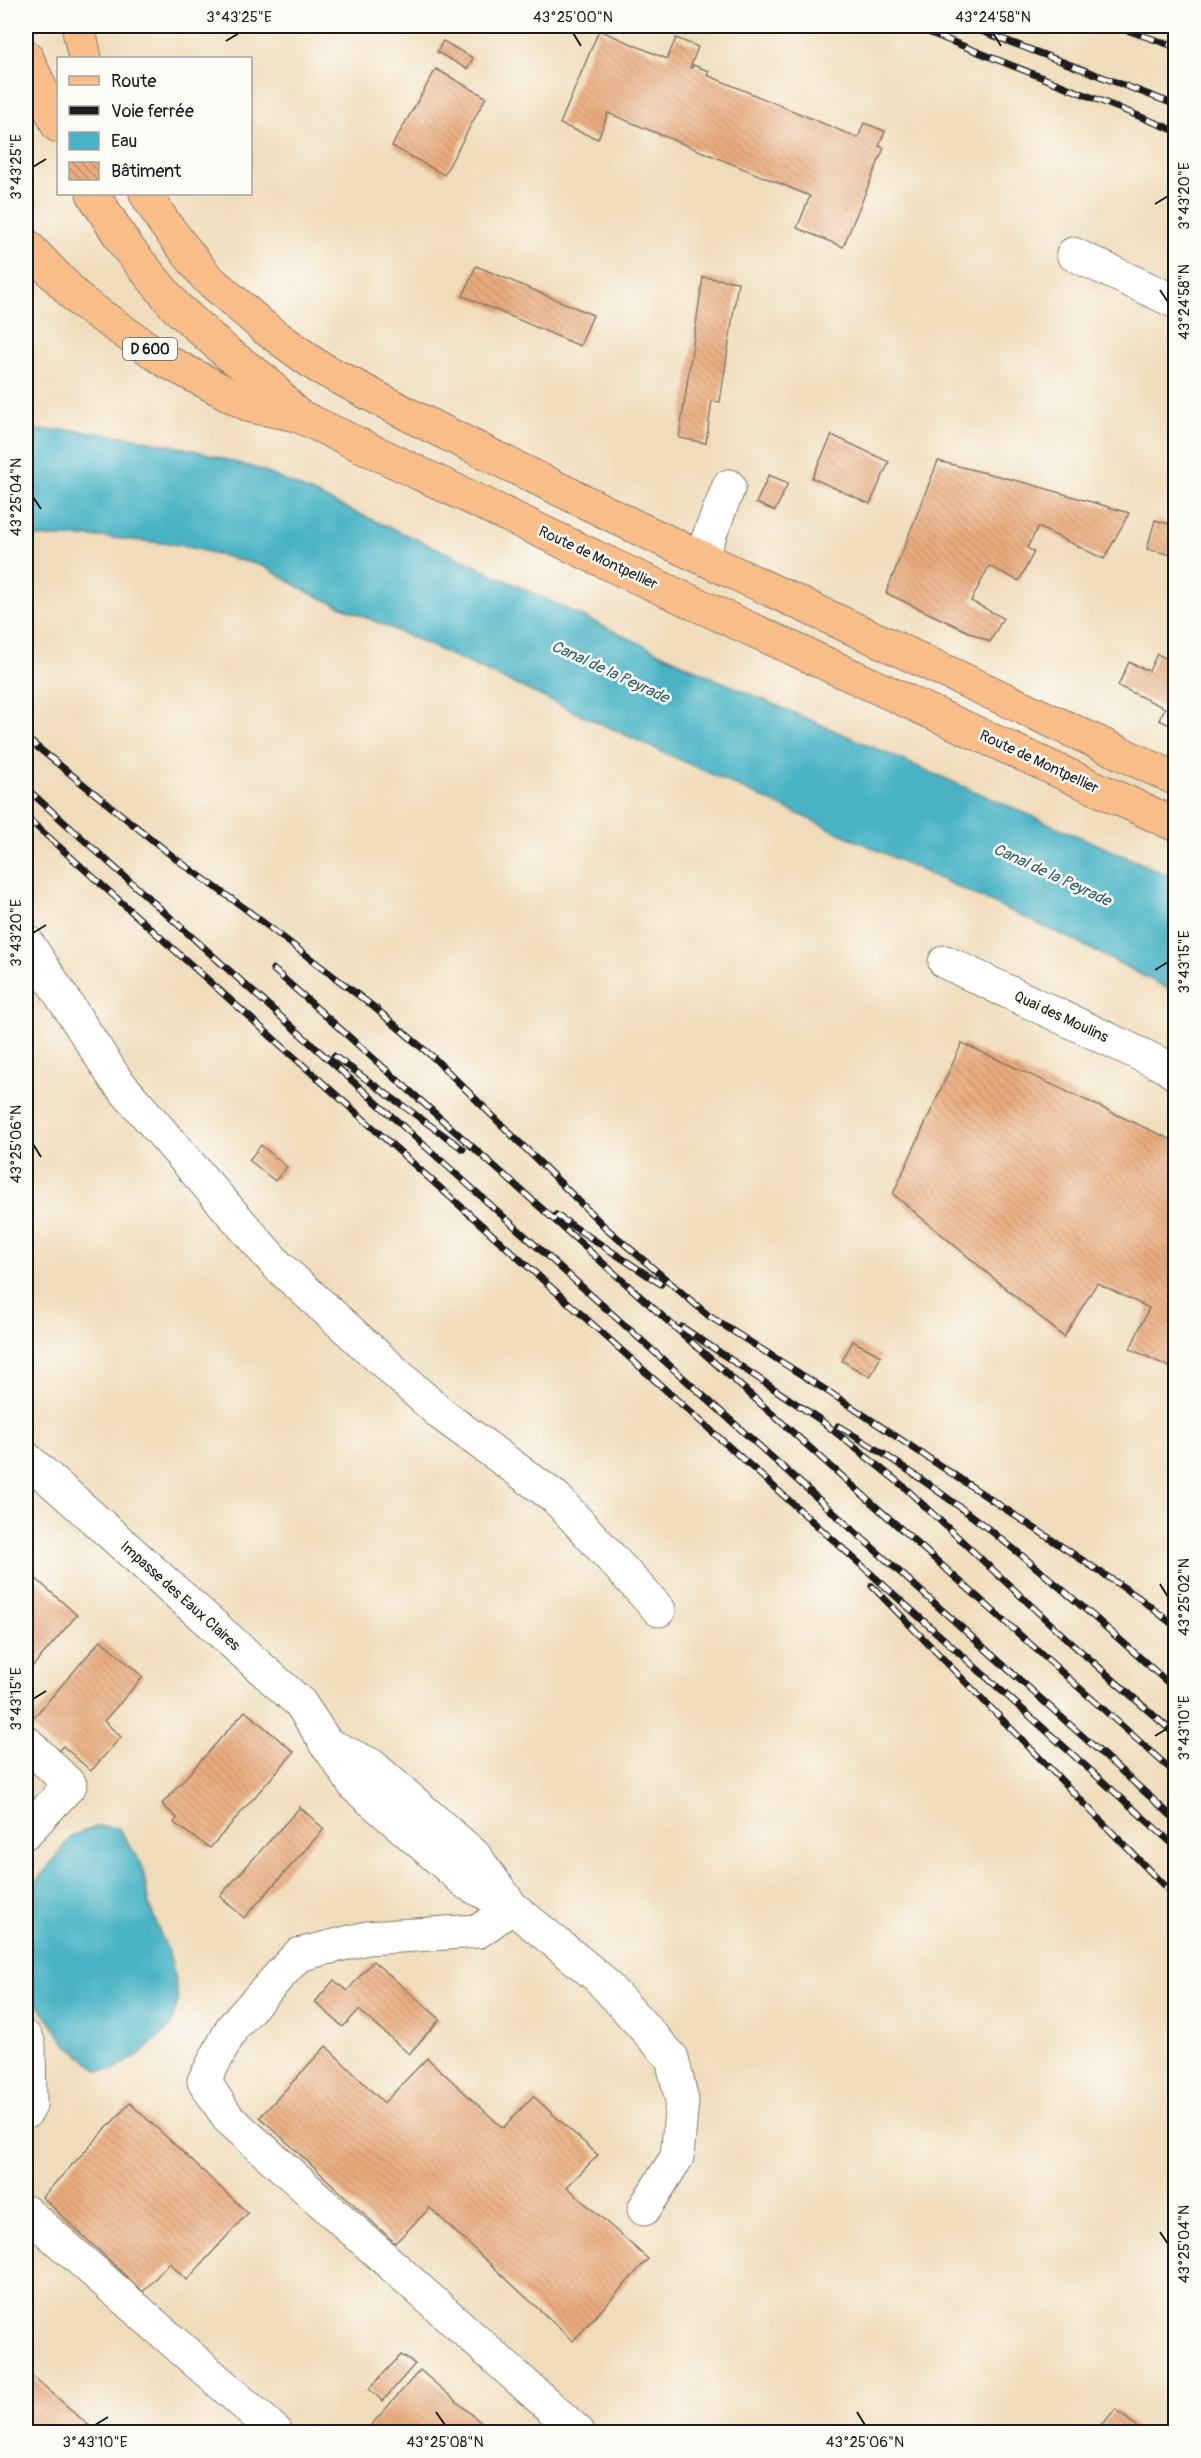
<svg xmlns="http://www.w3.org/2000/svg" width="1201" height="2458" font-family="Pangolin,sans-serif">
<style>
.water{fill:#48b3c5;stroke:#326870;stroke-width:1.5}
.building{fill:url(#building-back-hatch)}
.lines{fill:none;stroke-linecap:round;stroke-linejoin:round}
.minor-casing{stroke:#867c6b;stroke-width:35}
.major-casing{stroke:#867c6b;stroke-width:35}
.minor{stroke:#fff;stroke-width:33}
.major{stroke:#f8bd89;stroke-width:33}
.rail-casing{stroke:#1c1c1c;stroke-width:7}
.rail{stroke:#fdfcf7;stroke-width:4.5;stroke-dasharray:14;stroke-linecap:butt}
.ticks{fill:none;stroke:#1c1c1c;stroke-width:2}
.labels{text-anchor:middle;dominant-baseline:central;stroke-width:5;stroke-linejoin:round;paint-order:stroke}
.shield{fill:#fdfcf7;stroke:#605f5e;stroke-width:1.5}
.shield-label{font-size:14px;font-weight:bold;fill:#1c1c1c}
.street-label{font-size:15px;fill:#1c1c1c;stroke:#fdfcf7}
.water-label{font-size:16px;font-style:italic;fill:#306068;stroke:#fdfcf7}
.neatline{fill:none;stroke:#1c1c1c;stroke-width:2}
.ticks-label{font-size:15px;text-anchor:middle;fill:#1c1c1c}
</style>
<defs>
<pattern id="building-back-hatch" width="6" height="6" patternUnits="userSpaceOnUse" patternTransform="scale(1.5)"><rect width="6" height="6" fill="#e9ab7d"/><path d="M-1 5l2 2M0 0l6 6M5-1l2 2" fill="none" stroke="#c7936b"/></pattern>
</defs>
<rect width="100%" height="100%" fill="#fdfcf7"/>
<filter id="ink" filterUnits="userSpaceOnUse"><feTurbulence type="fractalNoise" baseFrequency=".0167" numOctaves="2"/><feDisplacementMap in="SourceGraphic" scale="12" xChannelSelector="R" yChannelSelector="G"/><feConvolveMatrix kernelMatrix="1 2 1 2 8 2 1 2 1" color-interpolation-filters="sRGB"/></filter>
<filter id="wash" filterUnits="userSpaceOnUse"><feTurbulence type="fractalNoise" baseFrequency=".008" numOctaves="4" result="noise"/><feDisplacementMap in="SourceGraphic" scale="24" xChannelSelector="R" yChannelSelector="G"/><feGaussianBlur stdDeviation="1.35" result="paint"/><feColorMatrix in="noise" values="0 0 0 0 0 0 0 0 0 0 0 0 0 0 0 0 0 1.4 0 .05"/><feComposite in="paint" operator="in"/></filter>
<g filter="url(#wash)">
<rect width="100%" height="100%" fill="#efdcba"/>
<g class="water">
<polygon points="26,430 73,430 129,437 194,450 261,470 456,557 720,681 1175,878 1175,992 1071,939 418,640 310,593 263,566 180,545 103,537 26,537"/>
<polygon points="98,1826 119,1828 142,1865 149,1905 172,1962 178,2000 171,2026 139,2055 113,2070 98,2070 66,2044 26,1988 26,1895 72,1836"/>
</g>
<g id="blocks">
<g class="building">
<polygon points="599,30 667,59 676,38 698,47 690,68 692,68 693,65 709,71 707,75 858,138 864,123 885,131 879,146 884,148 843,247 797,228 810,196 608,113 598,139 560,124"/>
<polygon points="443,41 473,58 467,69 437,52"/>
<polygon points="436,69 486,97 444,175 392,146"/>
<polygon points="476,266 593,315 580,346 463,296"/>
<polygon points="703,277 738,282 720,402 712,401 706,443 679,438"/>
<polygon points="832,435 889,462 870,504 812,478"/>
<polygon points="938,461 1030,484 1129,513 1104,559 1038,527 1027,548 1034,552 1019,581 989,566 971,601 1003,618 990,642 886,593"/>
<polygon points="769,475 788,483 775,511 756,503"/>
<polygon points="1155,520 1176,526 1176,556 1147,549"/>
<polygon points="1157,654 1176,663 1176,728 1159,720 1165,708 1118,686 1129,662 1149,671"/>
<polygon points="962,1043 1176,1142 1176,1370 1130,1349 1149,1308 1097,1283 1064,1337 893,1194"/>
<polygon points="261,1145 287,1167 275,1181 249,1160"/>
<polygon points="853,1341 881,1356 870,1377 842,1361"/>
<polygon points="26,1570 77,1615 26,1674"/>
<polygon points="101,1640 143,1677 104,1721 121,1737 91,1771 63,1746 58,1751 28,1724"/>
<polygon points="245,1711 294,1752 210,1848 174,1823 177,1818 162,1804"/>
<polygon points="300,1807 324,1829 244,1918 220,1896"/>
<polygon points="373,1961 440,2019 409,2054 359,2010 343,2027 315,2002 334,1980 347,1991"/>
<polygon points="326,2046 384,2103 427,2058 503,2128 533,2096 598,2155 567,2187 648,2259 573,2341 430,2208 395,2243 260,2117"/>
<polygon points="130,2103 248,2213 187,2280 169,2263 143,2292 42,2197"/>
<polygon points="401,2355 415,2364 383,2401 369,2389"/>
<polygon points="26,2370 96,2432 26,2432"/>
<polygon points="420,2370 492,2432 365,2432"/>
<polygon points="1116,2409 1142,2432 1094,2432"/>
</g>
</g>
</g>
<g filter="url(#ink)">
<use href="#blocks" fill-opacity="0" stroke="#867c6b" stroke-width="1.5"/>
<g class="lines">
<defs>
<g id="minor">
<polyline points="1073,254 1176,302"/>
<polyline points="701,557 729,486"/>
<polyline points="26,941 116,1080 278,1266 441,1414 556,1498 659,1610"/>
<polyline points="945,962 1165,1066 1176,1074"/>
<polyline points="26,1458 300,1703 355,1786 468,1884 512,1907 474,1855 371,1765 325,1743"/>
<polyline points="26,1742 70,1785 26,1832"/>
<polyline points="26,2038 29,2044 30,2106 26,2112"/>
<polyline points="26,2212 276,2432"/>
<polyline points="578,2432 228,2118 204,2081 232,2028 298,1955 367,1938 479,1931 512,1907 598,1977 672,2058 682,2101 677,2157 644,2209"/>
</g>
<g id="major">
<polyline points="78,26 85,58"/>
<polyline points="26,56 58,126"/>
<polyline points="93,194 126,246 176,307 227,353 264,380 297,415 618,568 1176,825"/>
<polyline points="146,194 164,223 207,278 266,329 317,366 417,419 638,528 1176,779"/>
<polyline points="26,245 80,301 166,361 251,406 297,415"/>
</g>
</defs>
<use href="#minor" class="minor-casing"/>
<use href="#major" class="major-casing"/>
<use href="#minor" class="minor"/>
<use href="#major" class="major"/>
<defs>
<g id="rail">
<polyline points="913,26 1176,131"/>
<polyline points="968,26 1176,105"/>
<polyline points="1115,26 1176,47"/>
<polyline points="26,738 176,859 243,907 375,1008 434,1058 606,1228 709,1316 832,1394 1138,1597 1176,1627"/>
<polyline points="26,788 1176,1820"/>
<polyline points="26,817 1176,1847"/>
<polyline points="273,969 1176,1774"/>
<polyline points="334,1056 463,1149"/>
<polyline points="556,1215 661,1284"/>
<polyline points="682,1327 819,1419 903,1486 1069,1641 1176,1735"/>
<path d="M838 1426C962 1498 1070 1594 1176 1690"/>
<polyline points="872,1586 1176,1898"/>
</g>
</defs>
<use href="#rail" class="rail-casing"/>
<use href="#rail" class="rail"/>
</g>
</g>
<path class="ticks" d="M573 33 581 46M993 33 1001 46M226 41 239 33M33 167 46 159M1155 204 1168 196M1160 290 1168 302M33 497 41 509M33 933 46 925M1155 970 1168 962M33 1144 41 1157M1160 1584 1168 1597M33 1699 46 1691M1155 1736 1168 1728M1160 2232 1168 2244M436 2412 445 2425M857 2412 865 2425M95 2425 108 2417"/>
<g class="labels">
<rect class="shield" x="123" y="338" width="54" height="22" rx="4.5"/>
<g class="shield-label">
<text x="150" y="349">D 600</text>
</g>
<g class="street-label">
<text transform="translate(598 558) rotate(25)">Route de Montpellier</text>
<text transform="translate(1039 762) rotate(25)">Route de Montpellier</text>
<text transform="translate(1061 1017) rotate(25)">Quai des Moulins</text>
<text transform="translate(180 1596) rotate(42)">Impasse des Eaux Claires</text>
</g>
<g class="water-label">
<text transform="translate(610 672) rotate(25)">Canal de la Peyrade</text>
<text transform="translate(1052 875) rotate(25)">Canal de la Peyrade</text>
</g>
</g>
<rect width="1201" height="2458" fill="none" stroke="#fdfcf7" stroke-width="66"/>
<rect x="57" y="57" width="195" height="138" fill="#fdfcf7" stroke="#a3a29f" stroke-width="1.5"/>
<rect x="69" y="76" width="30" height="9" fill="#f8bd89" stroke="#a3a29f" stroke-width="1.5"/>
<text x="111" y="87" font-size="18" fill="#1c1c1c">Route</text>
<rect x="69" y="106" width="30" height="9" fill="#1c1c1c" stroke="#a3a29f" stroke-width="1.5"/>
<text x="111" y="117" font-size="18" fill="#1c1c1c">Voie ferrée</text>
<rect x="69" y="132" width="30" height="18" fill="#48b3c5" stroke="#a3a29f" stroke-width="1.5"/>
<text x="111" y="147" font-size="18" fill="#1c1c1c">Eau</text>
<rect x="69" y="162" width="30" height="18" fill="url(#building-back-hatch)" stroke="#a3a29f" stroke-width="1.5"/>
<text x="111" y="177" font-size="18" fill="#1c1c1c">Bâtiment</text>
<rect x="33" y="33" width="1135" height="2392" class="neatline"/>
<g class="ticks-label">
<text x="239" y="22">3°43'25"E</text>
<text x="573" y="22">43°25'00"N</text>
<text x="993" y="22">43°24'58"N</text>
<text transform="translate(16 167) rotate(-90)" y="5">3°43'25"E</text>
<text transform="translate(1184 196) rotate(-90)" y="5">3°43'20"E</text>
<text transform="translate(1184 302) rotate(-90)" y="5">43°24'58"N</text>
<text transform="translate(16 497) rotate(-90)" y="5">43°25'04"N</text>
<text transform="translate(16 933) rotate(-90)" y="5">3°43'20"E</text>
<text transform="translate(1184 962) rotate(-90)" y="5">3°43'15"E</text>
<text transform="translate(16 1144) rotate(-90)" y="5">43°25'06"N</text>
<text transform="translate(1184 1597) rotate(-90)" y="5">43°25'02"N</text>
<text transform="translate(16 1699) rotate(-90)" y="5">3°43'15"E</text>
<text transform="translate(1184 1728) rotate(-90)" y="5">3°43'10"E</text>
<text transform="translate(1184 2244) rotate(-90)" y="5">43°25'04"N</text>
<text x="95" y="2447">3°43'10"E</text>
<text x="445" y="2447">43°25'08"N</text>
<text x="865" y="2447">43°25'06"N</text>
</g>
</svg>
